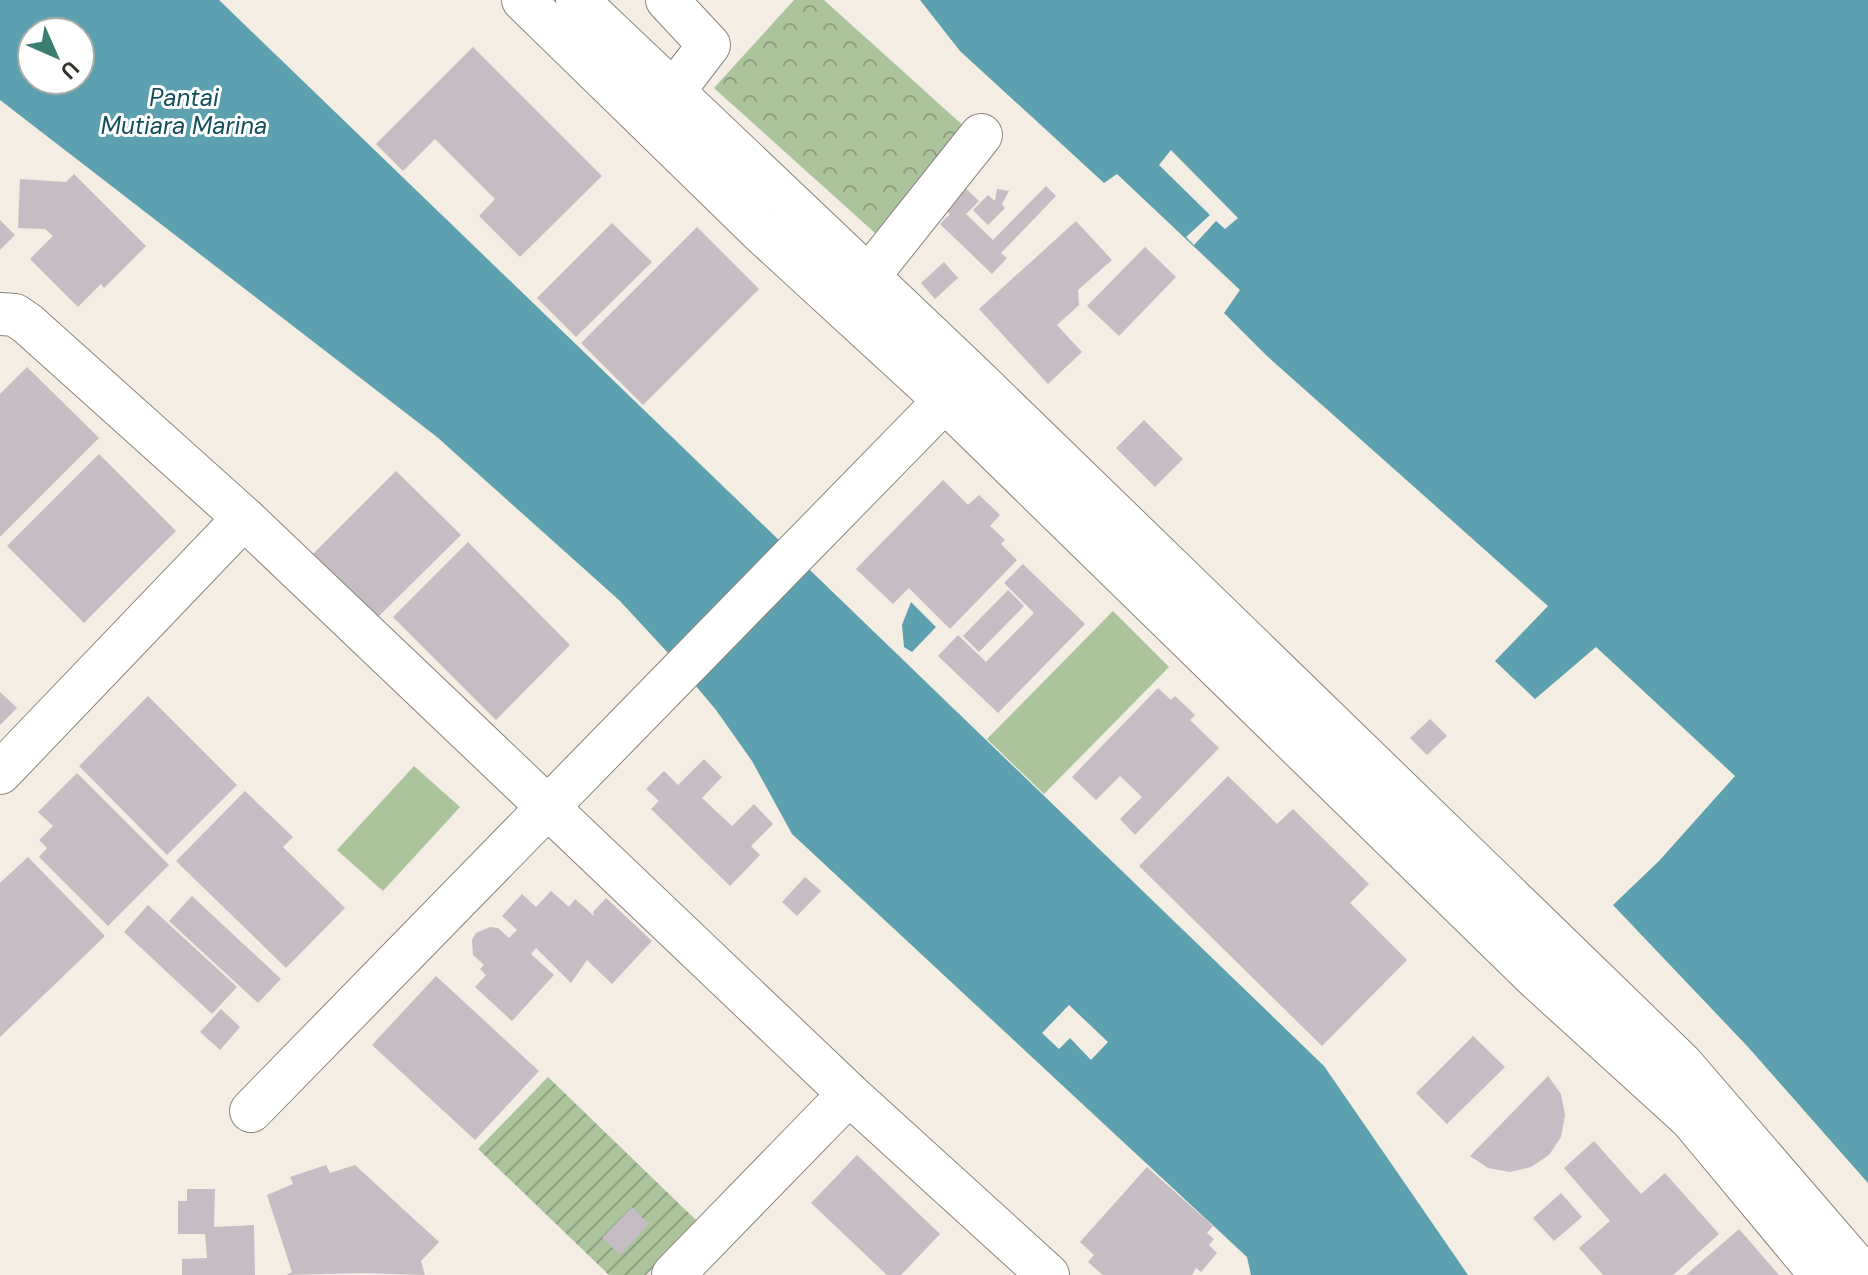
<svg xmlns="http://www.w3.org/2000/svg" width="1868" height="1275" font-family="'DM Sans',sans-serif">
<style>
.grass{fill:#abc49b}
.forest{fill:url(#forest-crowns)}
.garden{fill:url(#garden-furrows)}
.water{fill:#5da0af;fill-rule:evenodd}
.pier{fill:#f3ede3}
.building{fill:#c6bcc4}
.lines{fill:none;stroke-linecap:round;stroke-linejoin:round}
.minor-casing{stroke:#8a857c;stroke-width:44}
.minor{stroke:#fff;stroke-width:42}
.labels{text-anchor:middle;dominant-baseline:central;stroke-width:6;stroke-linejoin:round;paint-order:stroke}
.water-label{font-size:24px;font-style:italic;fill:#134f5a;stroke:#fff}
</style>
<defs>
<pattern id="forest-crowns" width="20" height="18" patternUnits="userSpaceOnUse" patternTransform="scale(2)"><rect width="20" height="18" fill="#abc49b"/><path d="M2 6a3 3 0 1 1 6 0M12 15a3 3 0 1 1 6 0" fill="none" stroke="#8ca07f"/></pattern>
<pattern id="garden-furrows" width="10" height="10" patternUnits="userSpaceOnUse" patternTransform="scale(2)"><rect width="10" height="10" fill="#abc49b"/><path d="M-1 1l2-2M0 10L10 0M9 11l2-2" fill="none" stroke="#8ca07f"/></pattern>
</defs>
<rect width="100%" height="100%" fill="#f3ede3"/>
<g class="grass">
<polygon points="1113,611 1169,667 1044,794 987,739"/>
<polygon points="414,766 460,807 383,891 337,850"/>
</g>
<polygon class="forest" points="794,0 824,0 968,130 875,233 714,88"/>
<polygon class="garden" points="548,1077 698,1222 646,1275 609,1275 478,1149"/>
<g class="water">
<path d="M0 0H219L1324 1066 1468 1275H1251L1247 1257 792 834 752 761 716 710 669 654 620 601 437 437 0 100ZM32 32H80V80H32Z"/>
<polygon points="920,0 1868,0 1868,1183 1748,1047 1613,905 1659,861 1735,776 1596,647 1535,699 1495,661 1548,606 1267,356 1224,313 1240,290 1117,174 1104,183 960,51"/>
<polygon points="911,602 936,627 912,652 904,647 902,625"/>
</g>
<g class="pier">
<polygon points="1171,150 1238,218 1225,229 1216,221 1194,245 1186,237 1210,215 1159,165"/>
<polygon points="1069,1005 1108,1042 1091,1060 1070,1038 1059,1049 1042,1033"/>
</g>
<g class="building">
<polygon points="473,47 602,176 520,257 479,216 495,199 435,139 403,171 376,144"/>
<polygon points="74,174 146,246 104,288 101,284 78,307 30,259 53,236 45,229 18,228 20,179 66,182"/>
<polygon points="959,182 979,201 966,214 993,240 1046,186 1056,196 1001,253 1007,258 992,274 940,224 950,214 939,203"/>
<polygon points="997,189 1009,191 1002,204 1005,208 988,225 973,210 988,195 995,201"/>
<polygon points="0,220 15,235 0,250"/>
<polygon points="1076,221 1112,260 1078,290 1079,305 1057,325 1082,352 1048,384 979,309"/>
<polygon points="612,223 652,262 576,337 537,298"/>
<polygon points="697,227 759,289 643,405 581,343"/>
<polygon points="1145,247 1176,277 1119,336 1087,306"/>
<polygon points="944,262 958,278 935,299 921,283"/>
<polygon points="27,367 99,438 0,537 0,394"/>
<polygon points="1144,420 1183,459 1155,487 1116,448"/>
<polygon points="99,454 176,531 84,623 7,546"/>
<polygon points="396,471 461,535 371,624 307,560"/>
<polygon points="943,480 968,505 979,495 1000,515 990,526 1005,540 1001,544 1017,560 950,629 909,588 893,604 856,569"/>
<polygon points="468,542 570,645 496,720 393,617"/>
<polygon points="1023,564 1085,624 998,713 938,656 958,635 986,662 1034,613 1004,583"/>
<polygon points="1008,590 1024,606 979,652 963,636"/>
<polygon points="1158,688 1171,700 1175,696 1195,715 1190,720 1219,748 1135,835 1120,819 1142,797 1120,776 1096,800 1072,777"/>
<polygon points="0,692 17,708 0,725"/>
<polygon points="148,696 237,785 167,855 79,766"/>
<polygon points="1430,719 1447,736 1427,755 1410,738"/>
<polygon points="704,759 722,777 702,798 732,826 754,804 773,824 751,846 760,855 730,886 651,809 659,801 646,789 664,771 678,785"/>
<polygon points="77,773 169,865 108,926 39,857 47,848 39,840 53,826 38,812"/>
<polygon points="1228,776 1277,824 1293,809 1369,884 1350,903 1407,960 1322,1046 1139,866"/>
<polygon points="245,791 293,837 283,847 345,908 286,968 176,861"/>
<polygon points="28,857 105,936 0,1037 0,883"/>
<polygon points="805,877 821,891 797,916 782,902"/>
<polygon points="551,891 569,907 575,899 594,916 593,912 606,898 652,941 612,984 587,960 571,983 536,948 531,954 554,975 512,1021 475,987 486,975 480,969 484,965 473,955 472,940 476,933 490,927 498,928 509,938 517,930 502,916 522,894 536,907"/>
<polygon points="192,896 281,979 258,1003 169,921"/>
<polygon points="148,905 237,987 212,1014 124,932"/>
<polygon points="436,976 539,1071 475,1140 372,1045"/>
<polygon points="221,1009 240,1027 220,1050 200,1032"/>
<polygon points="1473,1036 1505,1067 1447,1124 1416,1093"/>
<polygon points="1548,1076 1561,1094 1565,1115 1561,1137 1549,1155 1531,1167 1510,1172 1488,1168 1470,1156"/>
<polygon points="1594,1141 1641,1194 1665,1173 1719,1234 1673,1275 1603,1275 1579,1248 1610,1221 1564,1168"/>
<polygon points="857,1155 940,1234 901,1275 887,1275 811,1203"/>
<polygon points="326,1165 330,1173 355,1165 439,1242 421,1261 425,1275 363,1273 286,1275 292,1272 267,1195 293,1184 290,1177"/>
<polygon points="1147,1167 1213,1226 1207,1233 1214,1239 1209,1245 1217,1253 1201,1272 1196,1268 1192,1275 1103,1275 1088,1262 1094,1255 1080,1242"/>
<polygon points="187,1189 215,1189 214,1227 254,1225 255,1275 182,1275 182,1259 207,1258 205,1234 178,1234 178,1201 187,1201"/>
<polygon points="1561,1193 1582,1217 1554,1241 1533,1218"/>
<polygon points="632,1207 649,1224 620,1255 602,1238"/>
<polygon points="1739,1229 1779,1275 1686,1275"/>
</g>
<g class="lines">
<defs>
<g id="minor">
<polyline points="523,0 762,233 944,400 1536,978 1691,1119 1821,1275"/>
<polyline points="577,0 971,374 1682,1064 1864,1275"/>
<polyline points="667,0 709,45 673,92"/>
<polyline points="868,277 981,135"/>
<polyline points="0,314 15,315 28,324 244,518 849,1094 1048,1275"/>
<polyline points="0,773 244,518"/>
<polyline points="251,1111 963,382"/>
<polyline points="673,1275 849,1094"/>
</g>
</defs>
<use href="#minor" class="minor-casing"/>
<use href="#minor" class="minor"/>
</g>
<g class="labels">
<g class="water-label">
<text x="184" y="97">Pantai<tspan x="184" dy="28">Mutiara Marina</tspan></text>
</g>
</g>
<g transform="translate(56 56) rotate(135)"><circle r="38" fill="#ffffff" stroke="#aeadab" stroke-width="2"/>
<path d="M0-6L14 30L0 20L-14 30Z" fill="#3c7f71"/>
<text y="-12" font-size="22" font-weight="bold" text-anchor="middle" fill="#35322e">U</text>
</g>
</svg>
